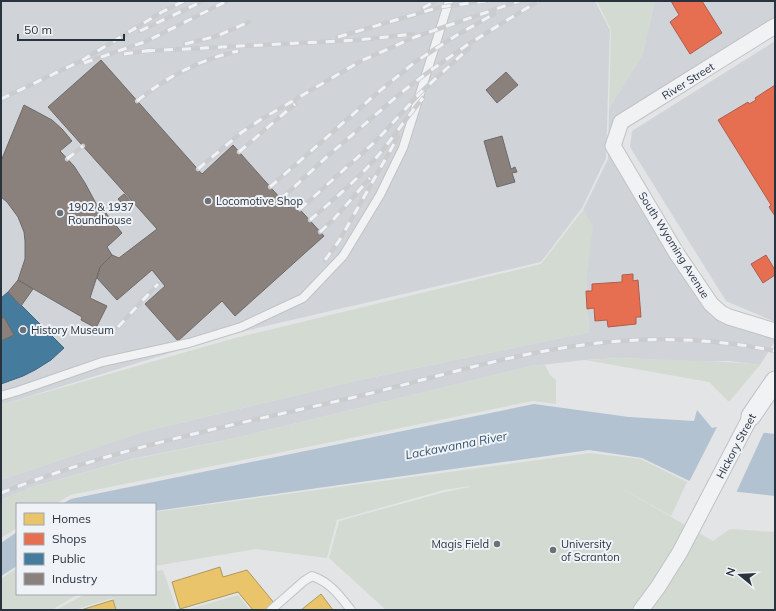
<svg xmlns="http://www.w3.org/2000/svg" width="776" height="611" font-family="Mulish,sans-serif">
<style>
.built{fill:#d0d4d9}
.green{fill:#d3dad2}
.water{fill:#b2c2d0}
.pier{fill:#e2e4e6}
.homes{fill:#e9c46a;stroke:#af985d}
.shops{fill:#e76f51;stroke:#ae5d4b}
.public{fill:#457b9d;stroke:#3d6580}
.industry{fill:#8a817c;stroke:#6d6a69}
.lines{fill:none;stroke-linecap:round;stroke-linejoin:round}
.service-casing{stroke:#c0c2c4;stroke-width:10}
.minor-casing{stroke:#c0c2c4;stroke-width:17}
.tertiary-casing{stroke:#c0c2c4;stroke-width:21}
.service{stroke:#f0f2f3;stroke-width:8}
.minor{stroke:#f0f2f3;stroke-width:15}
.tertiary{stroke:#f0f2f3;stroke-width:19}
.rail-casing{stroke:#caccce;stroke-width:4.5}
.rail{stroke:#eff2f6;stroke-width:3;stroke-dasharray:9;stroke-linecap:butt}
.poi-dot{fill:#6a7179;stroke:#eff2f6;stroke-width:1.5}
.labels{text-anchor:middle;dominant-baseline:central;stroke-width:4;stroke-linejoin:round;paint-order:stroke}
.street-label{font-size:11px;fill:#29333e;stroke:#eff2f6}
.poi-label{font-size:11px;fill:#29333e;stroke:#eff2f6;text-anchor:start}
.water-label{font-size:12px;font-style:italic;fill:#365570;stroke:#eff2f6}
</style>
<rect width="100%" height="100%" fill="#e2e4e6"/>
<g class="built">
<polygon points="1,1 595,1 610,30 606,158 582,208 541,262 232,334 1,405"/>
<polygon points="655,1 775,1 775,17 619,117 610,145 712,317 731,326 774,339 774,343 760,365 729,361 689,361 619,358 585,360 532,366 236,438 132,459 29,488 1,500 1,480 142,432 364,379 589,332 586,278 592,226 583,210 608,159 609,108 642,55"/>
<polygon points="775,41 775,322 726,301 630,147 632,131"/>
</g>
<g class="green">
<polygon points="597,1 655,1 642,55 609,108 611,30"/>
<polygon points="583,210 593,226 586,278 589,332 364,379 142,432 1,480 1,405 235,338 541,264"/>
<path d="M619 358C666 360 714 360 760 365L729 402 709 382 585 360Z"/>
<polygon points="545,365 550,375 556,380 556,404 533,401 70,495 56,504 17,504 17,528 1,538 1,500 29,488 130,460 236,438 532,366"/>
<polygon points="590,453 641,459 687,482 671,516 612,483 713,541 730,529 775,532 775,610 386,610 329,558 339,521 445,492 469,487 470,486 444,490 337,520 327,558 256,549 155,566 155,512"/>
<polygon points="17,568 17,594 78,594 52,610 1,610 1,579"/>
<polygon points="163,570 177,610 116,610 113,598 74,610 56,610 85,594 155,594 155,571"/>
<polygon points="238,595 250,610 186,610"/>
</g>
<g class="water">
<polygon points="534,404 629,417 694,421 697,410 712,428 716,427 775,434 775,496 704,488 642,458 589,450 155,511 155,504 62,504 71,499"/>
<polygon points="17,532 17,566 1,576 1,543"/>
</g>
<polygon class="pier" points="718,425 764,432 736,493 703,489 689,482"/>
<g class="homes">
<polygon points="220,567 223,577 247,570 275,604 267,610 253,610 238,592 180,609 172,582"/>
<polygon points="321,594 333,610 301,610"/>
<polygon points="113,600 116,610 81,610"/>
</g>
<g class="shops">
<polygon points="671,1 702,1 722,33 690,54 670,22 679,15"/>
<polygon points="775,85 775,216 769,207 771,205 718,120 748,102 749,104 756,100 755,98"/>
<polygon points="766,255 775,270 775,275 763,283 751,264"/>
<polygon points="633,274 633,281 638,280 641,317 636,317 636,324 608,327 607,320 595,321 594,308 587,309 586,291 592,291 592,284 622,282 622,275"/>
</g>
<polygon class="public" points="8,292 64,348 51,360 35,370 23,376 1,384 1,298"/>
<g class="industry">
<polygon points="101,60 202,174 233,145 289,208 294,203 324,236 235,316 222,301 178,341 145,304 165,286 152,270 117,300 97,278 100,267 112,255 119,258 157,229 48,107"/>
<polygon points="506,72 518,85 497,103 486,90"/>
<polygon points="24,105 52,120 62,129 72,141 60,151 74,166 85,183 99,209 101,207 122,233 107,247 112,255 100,267 90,298 107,306 96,328 81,320 82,317 18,280 25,259 25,241 24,232 18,217 7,202 1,197 1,161"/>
<polygon points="502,136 511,169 515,167 517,172 512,173 515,182 497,187 484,141"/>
<polygon points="124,194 133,204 127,209 118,199"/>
<polygon points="18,280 33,289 21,306 8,292"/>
<polygon points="4,317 14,335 1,341 1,319"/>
</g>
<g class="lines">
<defs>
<g id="service">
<polyline points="1,396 18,391 102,362 189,343 241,327 303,298 343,256 380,195 403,148 449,1"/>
<path d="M271 610 304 581 312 576C331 583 339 595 351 610"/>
</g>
<g id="minor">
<polyline points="775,26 621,122 613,146 677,254 711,304 721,313 729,317 775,331"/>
<polyline points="641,610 658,587 680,552 751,416"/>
</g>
<polyline id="tertiary" points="751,416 775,381"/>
</defs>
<use href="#service" class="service-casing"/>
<use href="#minor" class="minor-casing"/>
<use href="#tertiary" class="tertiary-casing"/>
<use href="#service" class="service"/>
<use href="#minor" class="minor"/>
<use href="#tertiary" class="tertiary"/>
<defs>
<g id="rail">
<polyline points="423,8 435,1"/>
<polyline points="140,31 203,1"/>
<polyline points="338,37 440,7 486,1"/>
<polyline points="185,44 217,36 249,22"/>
<polyline points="146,51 358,40 413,34"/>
<polyline points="124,54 152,50"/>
<polyline points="84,63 147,41 227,1"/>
<polyline points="1,99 81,61 162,12 184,1"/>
<path d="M137 101C168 76 199 60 238 51"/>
<polyline points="239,152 295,104"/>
<polyline points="67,159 83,146"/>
<polyline points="198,169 242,132 260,120 361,61 415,37 519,1"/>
<polyline points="270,187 376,94 415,62 457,35 494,14"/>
<polyline points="281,199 330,154 402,92 427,73 467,45 538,1"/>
<polyline points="300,209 376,141 420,93 469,48"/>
<path d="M310 220C333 200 356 181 376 158 393 138 407 117 423 98"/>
<polyline points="320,232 333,220 370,178"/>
<polyline points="325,260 339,241 398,137"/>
<polyline points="118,327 158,284"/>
<path d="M1 493C114 448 233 425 351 398 423 381 495 358 569 347 636 336 708 337 775 351"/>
</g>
</defs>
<use href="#rail" class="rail-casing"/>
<use href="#rail" class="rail"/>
</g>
<g class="poi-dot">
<circle cx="208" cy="201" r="4"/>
<circle cx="60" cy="213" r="4"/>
<circle cx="23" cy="330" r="4"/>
<circle cx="497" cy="544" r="4"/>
<circle cx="553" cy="550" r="4"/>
</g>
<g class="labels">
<g class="street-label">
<text transform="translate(688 81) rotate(-32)">River Street</text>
<text transform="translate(674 245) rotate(58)">South Wyoming Avenue</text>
<text transform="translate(736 446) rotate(-62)">Hickory Street</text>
</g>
<g class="poi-label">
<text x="216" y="201">Locomotive Shop</text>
<text x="68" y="207">1902 &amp; 1937<tspan x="68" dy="13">Roundhouse</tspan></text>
<text x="31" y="330">History Museum</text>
<text x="489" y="544" text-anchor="end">Magis Field</text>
<text x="561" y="544">University<tspan x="561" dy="13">of Scranton</tspan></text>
</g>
<g class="water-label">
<text transform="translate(456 445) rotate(-11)">Lackawanna River</text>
</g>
</g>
<rect width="776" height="611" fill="none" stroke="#29333e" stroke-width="4"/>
<rect x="16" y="503" width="140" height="92" fill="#eff2f6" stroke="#a0a6ac"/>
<rect x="24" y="513" width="20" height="12" fill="#e9c46a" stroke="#a0a6ac"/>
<text x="52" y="523" font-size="12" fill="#29333e">Homes</text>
<rect x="24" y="533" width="20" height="12" fill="#e76f51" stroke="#a0a6ac"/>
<text x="52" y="543" font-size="12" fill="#29333e">Shops</text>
<rect x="24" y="553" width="20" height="12" fill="#457b9d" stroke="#a0a6ac"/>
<text x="52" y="563" font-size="12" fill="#29333e">Public</text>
<rect x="24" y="573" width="20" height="12" fill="#8a817c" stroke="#a0a6ac"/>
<text x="52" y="583" font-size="12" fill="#29333e">Industry</text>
<g transform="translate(740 575) rotate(288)" stroke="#eff2f6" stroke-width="3" paint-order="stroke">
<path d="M0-3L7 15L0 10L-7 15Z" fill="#29333e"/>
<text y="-6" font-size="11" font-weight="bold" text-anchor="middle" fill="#29333e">N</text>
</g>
<path d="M18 34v6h106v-6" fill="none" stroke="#29333e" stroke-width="2"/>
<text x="24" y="34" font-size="12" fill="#29333e" stroke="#eff2f6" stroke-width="3" paint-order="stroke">50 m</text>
</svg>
